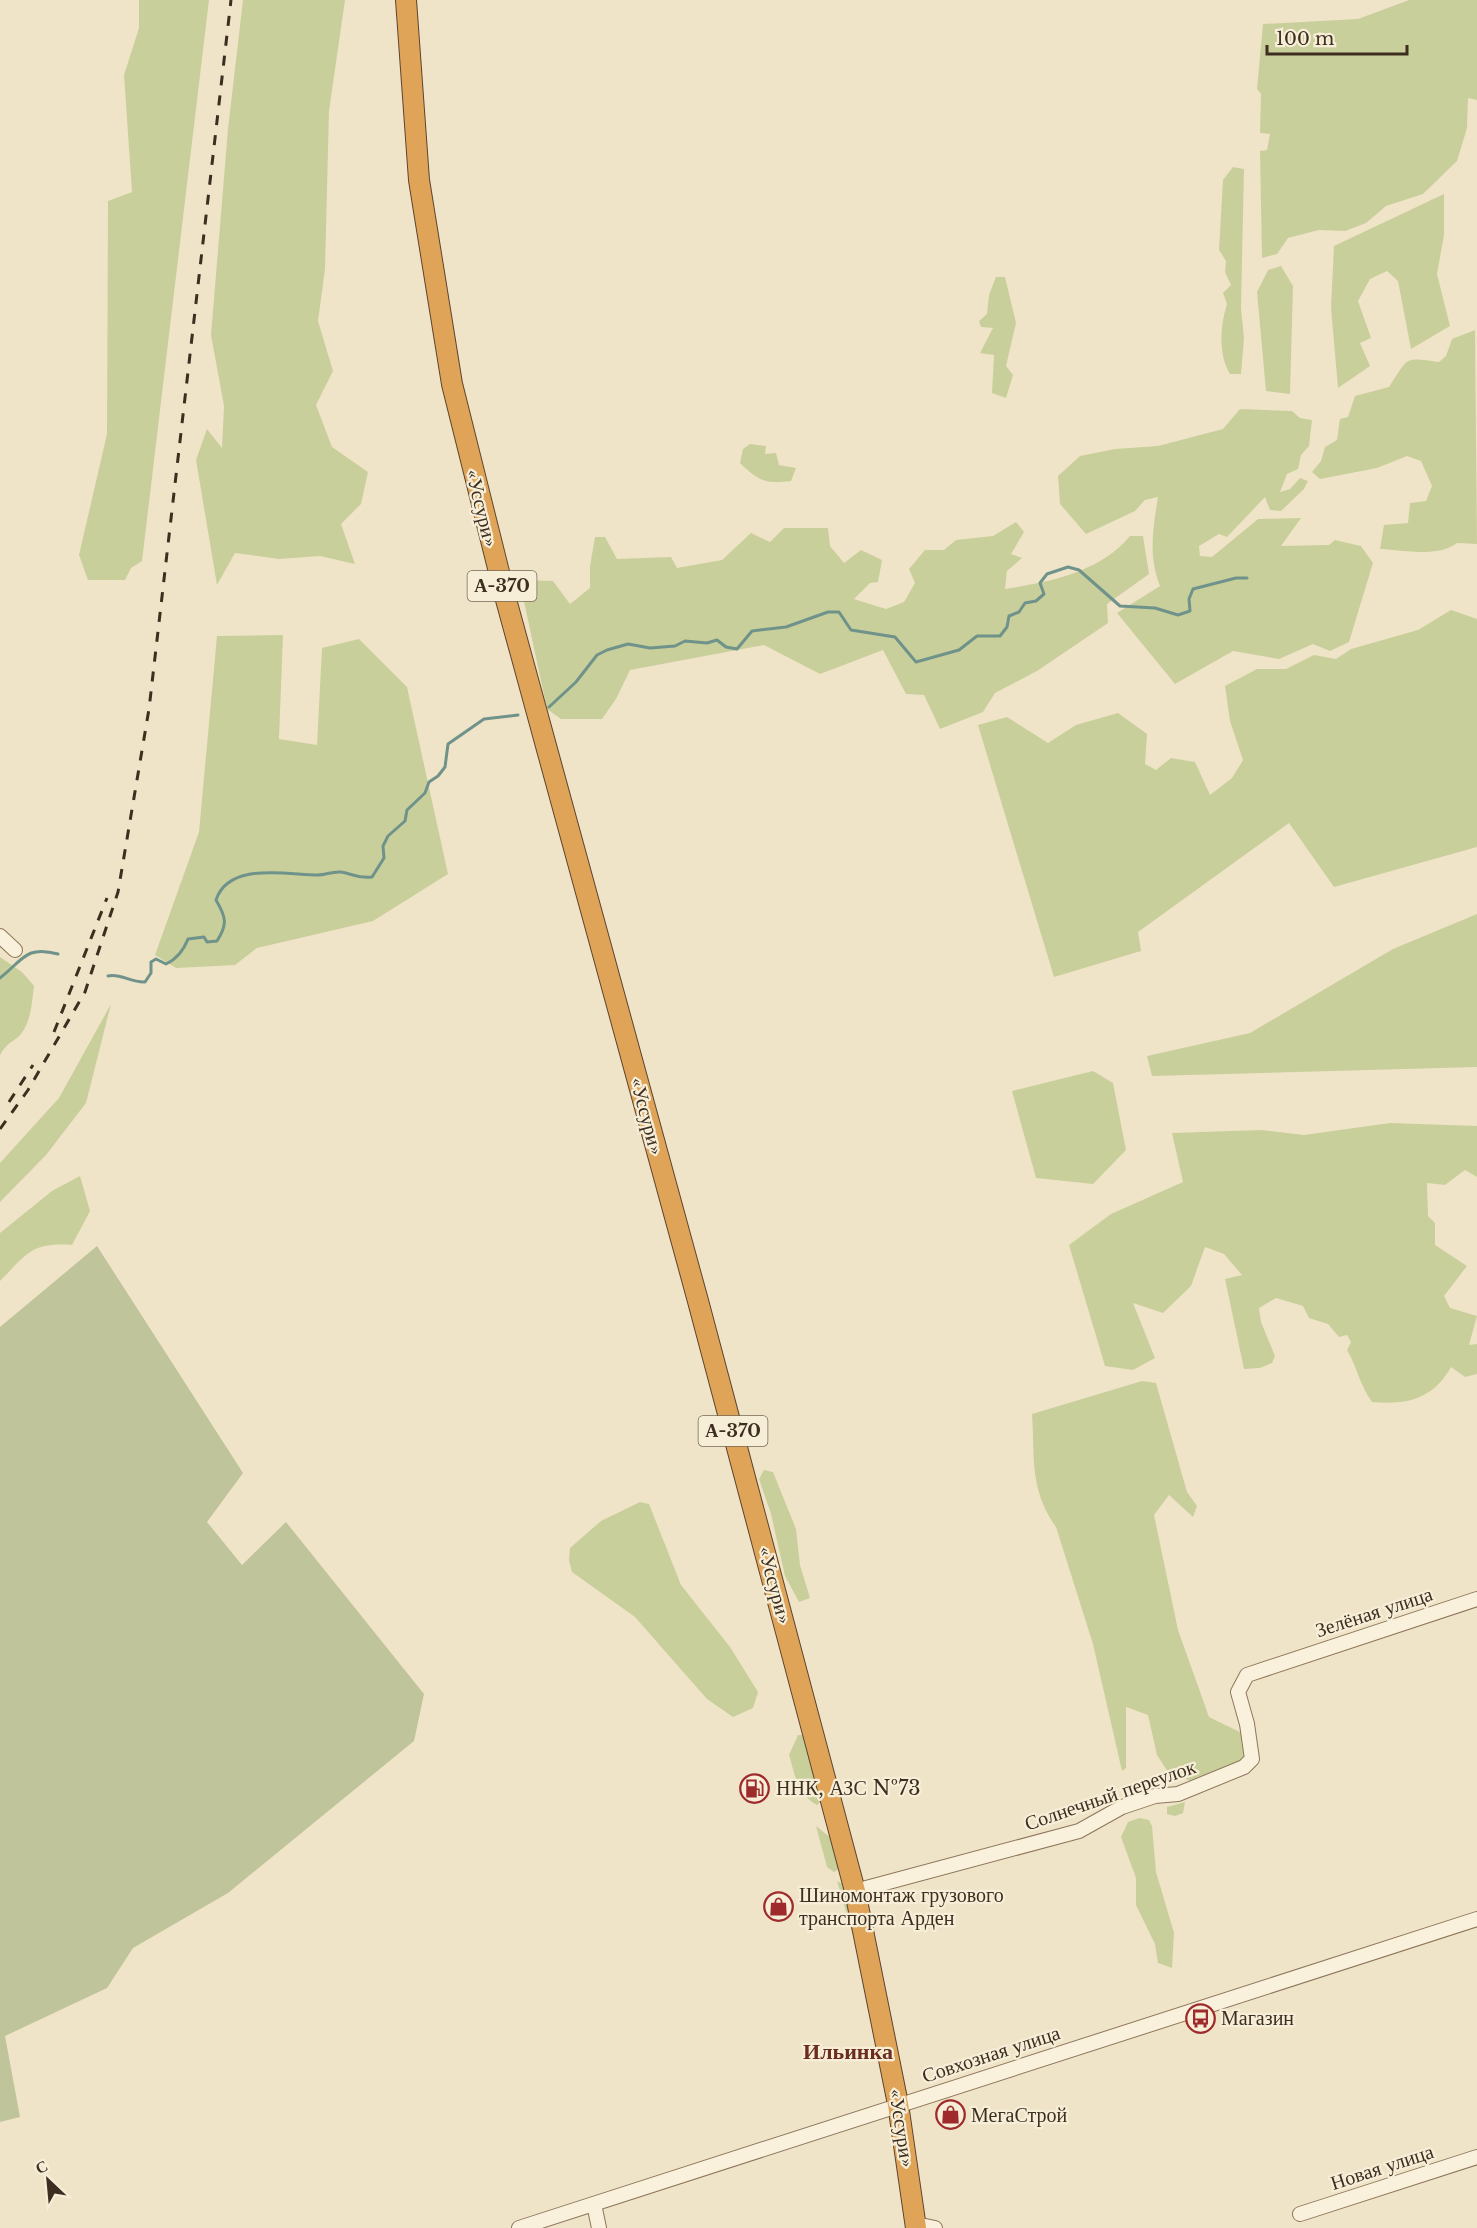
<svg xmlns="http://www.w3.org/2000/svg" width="1477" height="2228" font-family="'Libre Baskerville',serif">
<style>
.green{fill:#c9cf9b}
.cemetery{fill:#bfc49a}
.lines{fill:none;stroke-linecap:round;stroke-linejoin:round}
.stream{stroke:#6f938a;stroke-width:3}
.minor-casing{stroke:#8d765c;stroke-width:16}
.highway-casing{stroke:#5b4430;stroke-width:22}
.minor{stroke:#faf1dc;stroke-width:14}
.highway{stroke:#e0a458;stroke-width:20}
.rail{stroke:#3d2e20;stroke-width:3;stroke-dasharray:10 10;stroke-linecap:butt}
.labels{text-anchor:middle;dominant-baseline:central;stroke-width:4.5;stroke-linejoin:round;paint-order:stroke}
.shield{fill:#f7eed8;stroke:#756857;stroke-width:1.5}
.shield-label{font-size:18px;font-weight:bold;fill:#3d2e20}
.street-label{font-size:20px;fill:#3d2e20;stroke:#f7eed8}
.poi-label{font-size:20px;fill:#3d2e20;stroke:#f7eed8;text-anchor:start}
.quarter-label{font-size:22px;font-weight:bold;fill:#6b2e1e;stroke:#f7eed8}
</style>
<rect width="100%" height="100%" fill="#f0e4c8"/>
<g class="green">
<polygon points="139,0 209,0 142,561 131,568 125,580 88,580 79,555 107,434 108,201 132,192 124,75 139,28"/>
<polygon points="243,0 345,0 329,111 325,269 318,321 333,371 316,405 332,447 368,472 361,504 341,524 355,564 320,556 279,559 235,553 217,585 196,460 207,429 222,448 224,406 211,335 228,129"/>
<polygon points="1409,0 1477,0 1477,100 1468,98 1467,128 1457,161 1423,194 1386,206 1366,223 1345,231 1319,230 1288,238 1277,254 1262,258 1260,151 1267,150 1270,134 1260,133 1261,94 1257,89 1263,24 1358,19"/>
<path d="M1233 167 1244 169 1241 308 1244 338 1241 374H1230C1218 354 1220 326 1227 304L1223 293 1231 285 1225 272 1226 261 1219 250 1223 180Z"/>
<polygon points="1444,194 1444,235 1437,274 1450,326 1411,349 1398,281 1387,271 1370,279 1358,301 1371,338 1360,343 1370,366 1338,388 1331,308 1334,246"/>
<polygon points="1281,266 1293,286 1290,394 1266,391 1257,292 1268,270"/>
<polygon points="996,277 1005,277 1016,323 1006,366 1013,375 1006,398 992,393 994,355 980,353 993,328 981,327 979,321 987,314 989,295"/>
<path d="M1475 330 1477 544 1457 543C1437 558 1404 550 1380 549L1384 525 1408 523 1410 503 1426 501 1432 486 1421 461 1407 456 1377 468 1320 479 1312 472 1321 461 1325 447 1337 440 1340 419 1348 417 1355 396 1389 387C1409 357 1403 357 1439 362L1446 356 1452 339Z"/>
<path d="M1240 409 1292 411 1300 418 1312 420 1309 446 1301 455 1298 469 1287 474 1280 492 1290 489 1300 478 1308 481 1304 489 1281 511 1270 510 1265 497 1227 537 1219 534 1199 546 1200 556 1212 557 1258 519 1301 518 1281 546 1329 545 1335 540 1361 546 1373 563 1349 642 1330 651 1313 644 1279 659 1233 651 1175 684 1117 613 1160 586C1148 556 1153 528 1158 497L1145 500 1135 511 1086 534 1060 504 1058 476 1080 456 1115 449 1158 446 1223 429Z"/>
<path d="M750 444 766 446 765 454 776 453 779 465 796 468 791 481C764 484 759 481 740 463L743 449Z"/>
<path d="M1016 522 1024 532 1011 554 1022 558 1007 571 1005 589C1050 582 1100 572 1130 536H1143L1149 574 1107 604 1108 623 1037 671 995 693 983 712 940 729 924 695 906 694 883 650 820 674 764 645 630 670 616 699 602 719H561L547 709 522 592 523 580 553 581 570 604 590 588V566L595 537H605L617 559 671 557 677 568 722 560 751 533 770 542 784 528H828L830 546 844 563 861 550 882 560 878 582 870 583 854 599 886 609 904 602 915 583 909 569 925 550H944L956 540 993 536Z"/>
<polygon points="1451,610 1477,619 1477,847 1334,887 1289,823 1138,932 1141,951 1054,977 978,725 1007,717 1048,743 1076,725 1118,713 1147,734 1145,764 1156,770 1171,758 1195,762 1210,795 1232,778 1243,760 1230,721 1225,686 1257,669 1286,669 1314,655 1336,659 1351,649 1418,630"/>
<polygon points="283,635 279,739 317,745 322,648 359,639 407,687 448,874 373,921 257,948 235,965 176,968 155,955 199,832 217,636"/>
<polygon points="1477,914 1477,1067 1152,1076 1147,1056 1250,1033 1393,949"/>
<path d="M0 957 22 972 34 986C32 1002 31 1024 19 1036 10 1044 7 1043 0 1055Z"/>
<polygon points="111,1004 86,1103 46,1155 0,1202 0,1163 59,1098"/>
<polygon points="1093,1071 1113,1083 1126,1150 1093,1184 1036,1178 1012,1091"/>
<path d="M1390 1123 1477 1126V1177L1465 1170 1445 1185 1427 1183 1428 1216 1435 1223V1245L1467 1266 1444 1296 1450 1308 1477 1316 1469 1345 1477 1344V1374L1465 1377 1451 1367C1433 1399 1408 1405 1372 1402 1360 1386 1357 1367 1347 1350L1351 1342 1347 1335 1339 1337 1328 1324 1309 1318 1303 1306 1276 1298 1259 1308 1261 1322 1275 1356 1272 1363 1260 1368 1244 1369 1225 1279 1242 1275 1224 1254 1205 1247 1191 1286 1163 1313 1133 1303 1155 1358 1133 1370 1105 1366 1069 1245 1111 1214 1183 1182 1172 1133 1261 1130 1304 1135Z"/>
<path d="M80 1176 90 1211 72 1245C31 1242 27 1254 0 1281V1233L52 1191Z"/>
<path d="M1142 1381 1156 1383 1187 1492 1197 1506 1193 1517 1169 1495 1154 1515 1178 1630 1209 1717 1244 1734 1245 1755 1232 1768 1196 1783 1168 1772 1157 1755 1148 1715 1126 1707V1768L1122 1771 1093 1644 1056 1527C1029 1488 1035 1459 1032 1414Z"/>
<polygon points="764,1470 773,1472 796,1529 800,1565 810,1598 799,1602 785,1576 771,1514 759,1479"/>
<polygon points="640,1502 649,1504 681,1585 730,1647 758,1692 753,1708 733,1717 707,1699 635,1617 572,1572 569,1560 570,1548 601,1521"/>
<path d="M798 1735H804L822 1800 817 1805C797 1794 795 1775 789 1755Z"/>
<polygon points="1185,1802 1183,1813 1175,1816 1167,1814 1167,1807"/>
<polygon points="1139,1818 1149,1820 1152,1826 1156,1872 1174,1933 1172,1968 1158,1963 1155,1944 1136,1905 1136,1878 1121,1837 1128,1822"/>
<polygon points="816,1826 831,1838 842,1867 834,1872 827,1867"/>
<polygon points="837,1881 849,1887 857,1949"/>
</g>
<polygon class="cemetery" points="97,1246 243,1473 207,1522 242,1565 286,1522 424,1694 414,1741 228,1893 133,1948 107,1988 5,2036 20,2117 0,2122 0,1327"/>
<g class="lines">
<g class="stream">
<polyline points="549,707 576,682 597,655 607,650 628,644 650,648 675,646 685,641 707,643 717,640 726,647 737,649 752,631 786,627 828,612 839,612 851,630 895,637 916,662 959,650 977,636 1000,636 1007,627 1009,616 1019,612 1025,603 1036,601 1044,594 1040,583 1047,574 1068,567 1079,570 1120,606 1155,608 1178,615 1190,611 1189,599 1193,589 1236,578 1247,578"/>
<path d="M108 976C120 973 132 983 145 982L151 973V962L156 959 166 964C177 959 184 949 188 939L204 937 207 942 217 941C228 924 226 917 216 900 229 861 288 875 318 875 325 875 333 871 341 872 353 874 359 879 372 877L384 858 383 846 388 836 405 821 407 810 425 793 429 782 438 776 445 767 448 744 484 719 518 715"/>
<path d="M0 978C23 960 26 945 58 954"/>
</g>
<defs>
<g id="minor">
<polyline points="0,936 15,950"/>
<polyline points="855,1891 1079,1831 1122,1807 1155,1796 1178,1794 1244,1767 1252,1759 1247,1724 1238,1692 1247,1675 1477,1599"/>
<polyline points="594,2204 599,2228"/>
<polyline points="1300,2214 1477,2157"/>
<polyline points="916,2224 935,2228"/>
<polyline points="519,2228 1477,1919"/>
</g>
<polyline id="highway" points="406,0 419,180 452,384 505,596 698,1301 855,1891 898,2104 916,2228"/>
</defs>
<use href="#minor" class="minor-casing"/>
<use href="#highway" class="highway-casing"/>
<use href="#minor" class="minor"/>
<use href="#highway" class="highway"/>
<g class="rail">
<polyline points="54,1032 107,898"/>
<polyline points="9,1102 33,1065"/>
<polyline points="0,1129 28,1090 85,992 118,892 149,709 231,0"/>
</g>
</g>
<defs>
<symbol id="fuel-ring" viewBox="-11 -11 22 22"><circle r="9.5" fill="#f7eed8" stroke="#9e2a2b" stroke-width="1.5"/><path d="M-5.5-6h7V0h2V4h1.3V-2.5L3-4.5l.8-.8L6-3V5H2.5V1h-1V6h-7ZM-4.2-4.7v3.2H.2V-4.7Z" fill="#9e2a2b"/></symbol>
<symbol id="shop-ring" viewBox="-11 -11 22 22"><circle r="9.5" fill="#f7eed8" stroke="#9e2a2b" stroke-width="1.5"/><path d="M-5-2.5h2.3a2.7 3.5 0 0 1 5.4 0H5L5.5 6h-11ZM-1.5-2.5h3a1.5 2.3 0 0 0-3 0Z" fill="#9e2a2b"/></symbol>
<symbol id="bus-ring" viewBox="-11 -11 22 22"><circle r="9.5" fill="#f7eed8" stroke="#9e2a2b" stroke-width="1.5"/><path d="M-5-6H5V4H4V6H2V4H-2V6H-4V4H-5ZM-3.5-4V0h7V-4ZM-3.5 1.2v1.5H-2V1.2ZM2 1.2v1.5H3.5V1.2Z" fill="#9e2a2b"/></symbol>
</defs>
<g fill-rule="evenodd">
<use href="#fuel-ring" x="738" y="1772" width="33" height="33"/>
<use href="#shop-ring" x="762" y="1890" width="33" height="33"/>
<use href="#bus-ring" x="1184" y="2002" width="33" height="33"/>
<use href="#shop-ring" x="934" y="2098" width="33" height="33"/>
</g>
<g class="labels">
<g class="shield">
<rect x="467.5" y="571" width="69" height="30" rx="4.5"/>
<rect x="698.5" y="1416" width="69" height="30" rx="4.5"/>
</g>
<g class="shield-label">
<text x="502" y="586">А-370</text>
<text x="733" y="1431">А-370</text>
</g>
<g class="street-label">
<text transform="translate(482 508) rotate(76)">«Уссури»</text>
<text transform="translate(647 1116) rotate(75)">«Уссури»</text>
<text transform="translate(775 1585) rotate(75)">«Уссури»</text>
<text transform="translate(1374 1612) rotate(-18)">Зелёная улица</text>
<text transform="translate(1110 1795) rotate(-19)">Солнечный переулок</text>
<text transform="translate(991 2054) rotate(-18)">Совхозная улица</text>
<text transform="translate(902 2128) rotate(81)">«Уссури»</text>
<text transform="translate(1382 2167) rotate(-18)">Новая улица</text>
</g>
<g class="poi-label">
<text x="776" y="1788">ННК, АЗС №73</text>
<text x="799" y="1895">Шиномонтаж грузового<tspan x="799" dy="23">транспорта Арден</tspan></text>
<text x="1221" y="2018">Магазин</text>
<text x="971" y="2115">МегаСтрой</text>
</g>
<g class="quarter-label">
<text x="848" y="2051">Ильинка</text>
</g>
</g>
<g transform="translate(48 2180) rotate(334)" stroke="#f7eed8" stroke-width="4.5" paint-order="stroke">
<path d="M0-4.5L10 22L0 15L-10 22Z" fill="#3d2e20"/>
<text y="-9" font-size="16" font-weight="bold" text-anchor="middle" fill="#3d2e20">С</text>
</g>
<path d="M1267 45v9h140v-9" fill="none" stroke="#3d2e20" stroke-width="3"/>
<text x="1276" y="45" font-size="18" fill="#3d2e20" stroke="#f7eed8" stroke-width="4.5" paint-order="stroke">100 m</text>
</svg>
